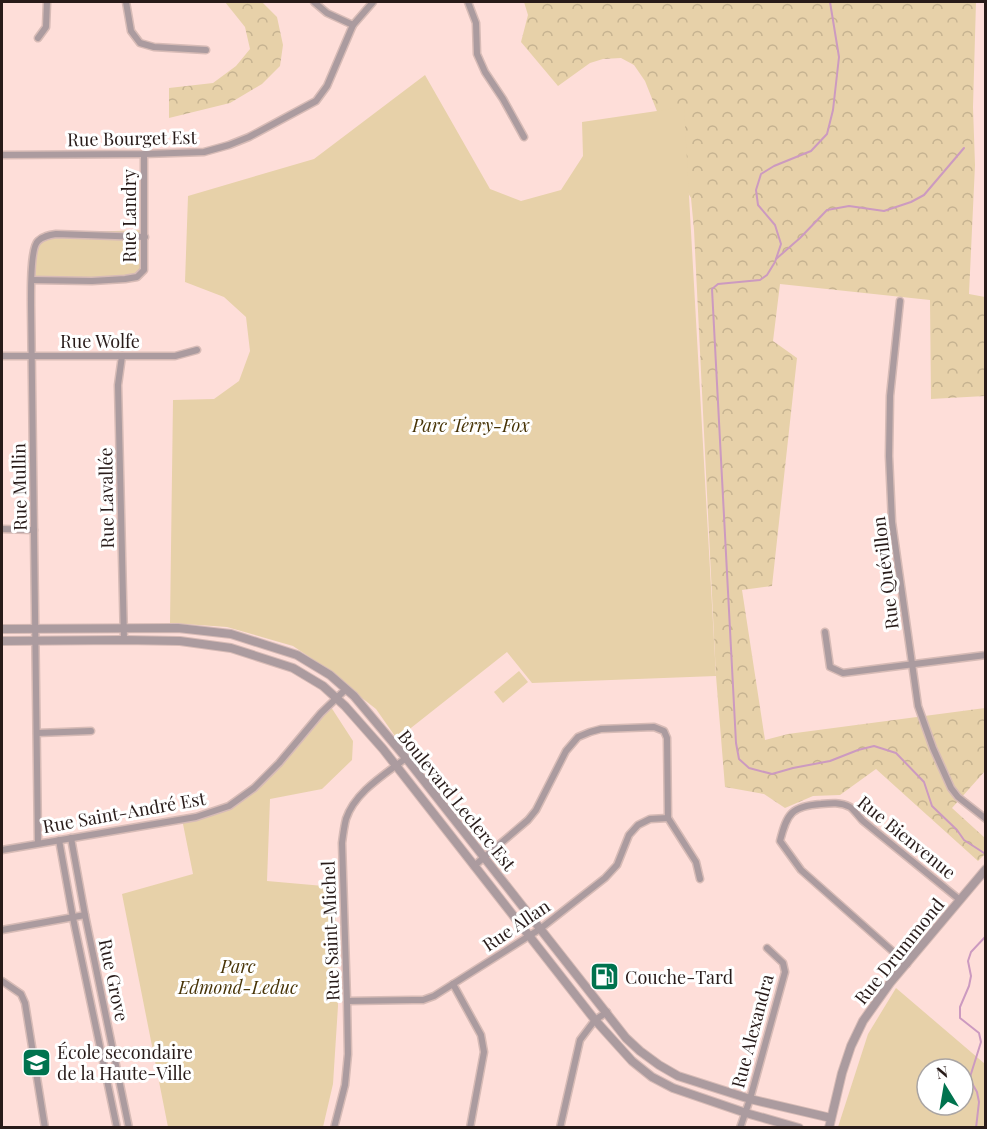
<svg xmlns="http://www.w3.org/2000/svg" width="987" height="1129" font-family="'Playfair Display',serif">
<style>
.forest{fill:url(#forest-crowns)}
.park{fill:#e7d1a9;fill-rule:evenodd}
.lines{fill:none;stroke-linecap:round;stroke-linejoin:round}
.stream{stroke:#cc9ac0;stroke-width:2}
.minor-casing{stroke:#d7bbb6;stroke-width:9}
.tertiary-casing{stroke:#d7bbb6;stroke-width:10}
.minor{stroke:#ab9b9f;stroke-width:6}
.tertiary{stroke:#ab9b9f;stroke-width:8}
.labels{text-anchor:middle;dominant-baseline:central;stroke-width:6;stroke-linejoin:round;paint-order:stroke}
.street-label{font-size:18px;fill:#281b19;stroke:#fff}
.park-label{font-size:18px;font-style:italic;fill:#483407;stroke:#fff}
.poi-label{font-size:18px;fill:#281b19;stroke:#fff;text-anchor:start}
</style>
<defs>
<pattern id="forest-crowns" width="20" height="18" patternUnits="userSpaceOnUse" patternTransform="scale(1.5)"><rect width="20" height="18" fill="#e7d1a9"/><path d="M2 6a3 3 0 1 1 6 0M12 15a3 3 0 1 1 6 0" fill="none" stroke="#c6b391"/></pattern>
</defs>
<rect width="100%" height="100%" fill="#feded9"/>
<g class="forest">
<polygon points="225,2 262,2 277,17 283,45 280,66 262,84 230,103 169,118 169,88 213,83 236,66 250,49 245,27"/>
<polygon points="524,2 976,2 973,107 975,165 969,294 985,297 985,396 931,399 930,300 780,284 773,341 797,358 772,586 742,590 765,740 788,734 985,708 985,771 952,808 985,838 985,854 978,861 876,769 840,795 813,796 785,808 764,794 725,787 716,676 694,230 691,198 670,162 668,139 645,81 634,65 621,58 603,59 590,63 558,86 521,42 528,15"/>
</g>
<g class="park">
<polygon points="425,75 490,189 521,201 561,190 583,156 582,122 684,107 716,676 532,683 507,652 397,739 376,709 311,658 293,646 227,627 170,623 173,400 214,399 239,381 250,351 246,317 224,297 185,282 188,196 314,159"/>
<polygon points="146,230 143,270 141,277 120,279 32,277 31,248 41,236 52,233"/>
<polygon points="519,671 528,682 503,703 494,692"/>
<polygon points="329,704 353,741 352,760 322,789 270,799 267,881 335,887 338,1006 333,1084 323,1127 168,1127 122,894 193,874 182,819 229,806 254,788"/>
<path d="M896 988 985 1064V1127H838L868 1034ZM927 1069H963V1105H927Z"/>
</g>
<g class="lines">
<g class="stream">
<polyline points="830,2 839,57 833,110 827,134 811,151 774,166 761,174 756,190 758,205 775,225 781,244 775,262 767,275 760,280 718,284 712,289 736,743 739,759 749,768 772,774 793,768 830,761 858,750 874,746 896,753 924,782 932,806 957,830 964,840 984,853"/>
<polyline points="776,259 800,238 827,210 849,206 884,211 911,202 924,195 964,148"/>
<polyline points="976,1128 979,1102 977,1092 973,1085 970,1077 981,1042 979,1033 960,1018 960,1007 969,986 971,976 968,961 971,952 986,936"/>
</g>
<defs>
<g id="minor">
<polyline points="126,2 131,31 140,43 154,47 206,50"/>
<polyline points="314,2 327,13 353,25"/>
<polyline points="468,2 476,23 477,54 485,72 503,99 524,137"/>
<polyline points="38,38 46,27 47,2"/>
<polyline points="2,155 144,154 204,152 229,145 249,137 316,101 327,86 353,25 373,2"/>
<polyline points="32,280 92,281 125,279 137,277 144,270 144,154"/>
<polyline points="900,301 890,396 889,456 892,522 918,706 933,748 951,788 958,797 986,819"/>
<polyline points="2,356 175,356 197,350"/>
<polyline points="122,356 118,385 124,640"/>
<polyline points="2,529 34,530"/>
<polyline points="825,632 830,667 843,673 986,655"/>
<polyline points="37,733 91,731"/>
<polyline points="71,838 85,915 129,1128"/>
<polyline points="59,840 73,918 117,1128"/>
<path d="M38 843 31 305C31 293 30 248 38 241 43 236 49 235 56 234L145 237"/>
<polyline points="2,850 196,817 229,806 254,788 279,763 321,713 346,689"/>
<polyline points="474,866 528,820 536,810 566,751 578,737 590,732 601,729 654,727 664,731 667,738 668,818 696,862 700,879"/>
<polyline points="2,930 85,915"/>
<path d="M907 964 801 870 780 841C787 813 792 806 821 804 831 803 841 802 850 807 855 811 859 817 863 821L960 900"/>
<polyline points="2,981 21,994 25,1003 45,1128"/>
<polyline points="453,984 481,1035 484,1052 470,1128"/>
<polyline points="347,1001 413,1000 423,1000 434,996 540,929 605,878 617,865 629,835 638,825 650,819 668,818"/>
<path d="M334 1128 345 1085 348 1054 347 1001 342 843C343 835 344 827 346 819 355 792 384 775 406 758"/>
<polyline points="560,1128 580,1040 595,1020 607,1012"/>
<polyline points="740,1128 750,1099 785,972 783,963 767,948"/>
</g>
<g id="tertiary">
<polyline points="2,629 178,628 231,634 297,655 330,675 354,696 406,758 626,1038 640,1051 659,1065 678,1076 750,1099 831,1118"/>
<polyline points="2,641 124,640 180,641 231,648 293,668 323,686 345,706 383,749 595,1020 632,1061 652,1077 673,1088 746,1113 799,1128"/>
<polyline points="829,1128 842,1073 851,1046 863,1021 890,983 986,869"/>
</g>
</defs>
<use href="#minor" class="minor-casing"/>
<use href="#tertiary" class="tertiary-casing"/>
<use href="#minor" class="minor"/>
<use href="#tertiary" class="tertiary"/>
</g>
<defs>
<symbol id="fuel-square" viewBox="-11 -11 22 22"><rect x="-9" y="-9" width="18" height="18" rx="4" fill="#00734e" stroke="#fff"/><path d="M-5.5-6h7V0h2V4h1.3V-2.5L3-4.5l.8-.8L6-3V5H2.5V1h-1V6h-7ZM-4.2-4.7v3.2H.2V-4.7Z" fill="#fff"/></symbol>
<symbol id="school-square" viewBox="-11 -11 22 22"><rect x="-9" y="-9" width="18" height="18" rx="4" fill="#00734e" stroke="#fff"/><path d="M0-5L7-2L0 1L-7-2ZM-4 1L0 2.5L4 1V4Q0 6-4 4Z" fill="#fff"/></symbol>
</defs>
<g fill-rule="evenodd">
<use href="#fuel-square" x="588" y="960" width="33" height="33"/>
<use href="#school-square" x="20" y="1046" width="33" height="33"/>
</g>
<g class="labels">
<g class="street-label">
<text transform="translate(132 138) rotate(-1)">Rue Bourget Est</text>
<text transform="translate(129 216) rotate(-90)">Rue Landry</text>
<text x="100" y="341">Rue Wolfe</text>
<text transform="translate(19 487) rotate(-91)">Rue Mullin</text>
<text transform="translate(106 498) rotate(-91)">Rue Lavallée</text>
<text transform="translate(885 573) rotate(-97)">Rue Quévillon</text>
<text transform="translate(457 800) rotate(51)">Boulevard Leclerc Est</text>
<text transform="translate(124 812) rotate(-10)">Rue Saint-André Est</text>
<text transform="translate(907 837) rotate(39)">Rue Bienvenue</text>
<text transform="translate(516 925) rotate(-34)">Rue Allan</text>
<text transform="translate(330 931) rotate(-92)">Rue Saint-Michel</text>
<text transform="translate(899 951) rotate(-51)">Rue Drummond</text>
<text transform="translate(114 980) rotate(78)">Rue Grove</text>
<text transform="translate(752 1031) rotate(-75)">Rue Alexandra</text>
</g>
<g class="park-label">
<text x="471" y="425">Parc Terry-Fox</text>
<text x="238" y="966">Parc<tspan x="238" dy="21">Edmond-Leduc</tspan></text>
</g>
<g class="poi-label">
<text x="625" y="977">Couche-Tard</text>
<text x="57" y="1052">École secondaire<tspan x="57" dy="21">de la Haute-Ville</tspan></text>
</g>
</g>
<rect width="987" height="1129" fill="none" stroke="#281b19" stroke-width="6"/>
<g transform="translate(945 1087) rotate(349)"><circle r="28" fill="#ffffff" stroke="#a9a4a3" stroke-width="1.5"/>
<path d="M0-4.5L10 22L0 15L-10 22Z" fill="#00734e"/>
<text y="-9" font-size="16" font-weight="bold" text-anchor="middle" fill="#281b19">N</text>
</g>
</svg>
